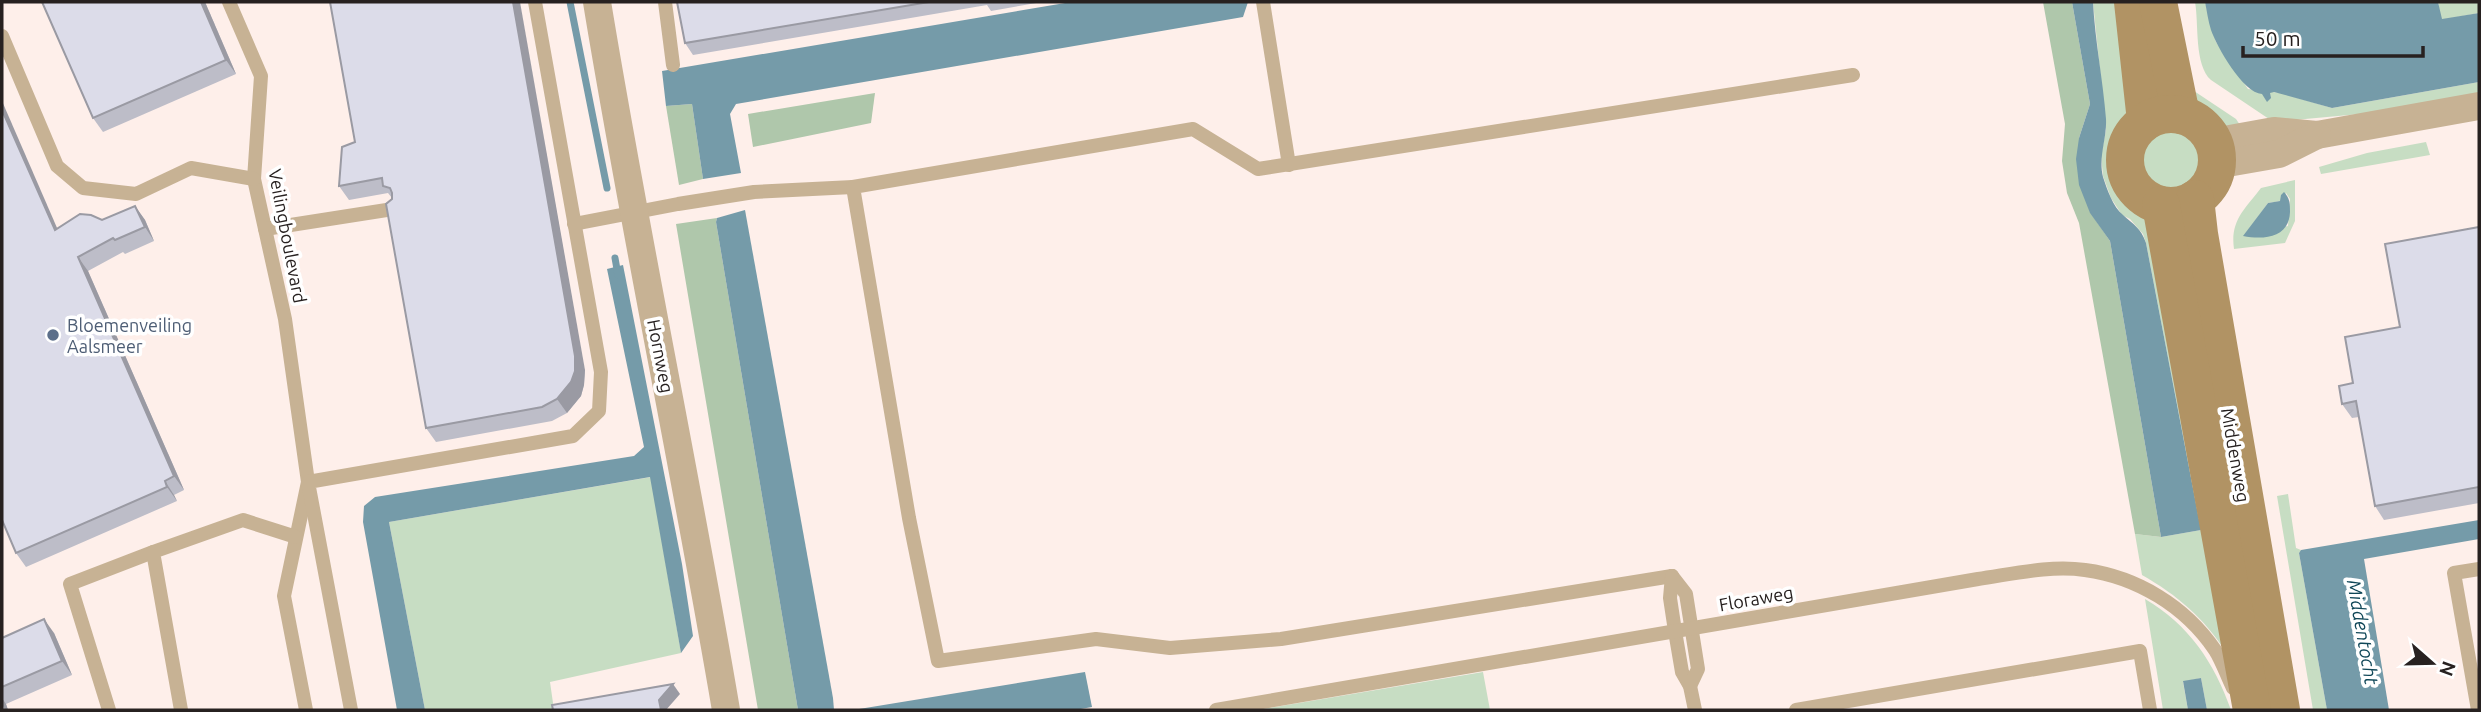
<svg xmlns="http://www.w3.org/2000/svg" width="2481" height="712" font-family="Ubuntu,sans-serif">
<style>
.green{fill:#c7ddc3;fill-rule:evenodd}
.forest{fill:#afc7ab}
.water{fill:#759ba9}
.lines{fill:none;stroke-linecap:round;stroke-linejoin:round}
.stream{stroke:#759ba9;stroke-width:7}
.lane{stroke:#c7b294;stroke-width:14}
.street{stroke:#c7b294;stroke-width:28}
.secondary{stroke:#b19364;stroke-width:38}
.wall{fill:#bdbdc8}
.shaded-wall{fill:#9a9aa3}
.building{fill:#dcdce9;stroke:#9a9aa3;stroke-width:2}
.service-dot{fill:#5c6f8a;stroke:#fff;stroke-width:2.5}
.labels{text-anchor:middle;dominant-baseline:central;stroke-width:7;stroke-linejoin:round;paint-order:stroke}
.street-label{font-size:18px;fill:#272120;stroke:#fff}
.service-label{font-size:18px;fill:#4e5e75;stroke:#fff;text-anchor:start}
.water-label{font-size:19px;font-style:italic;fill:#104758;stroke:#fff}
</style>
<rect width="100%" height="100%" fill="#feefea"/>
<g class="green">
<path d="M2093 2H2126C2128 36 2134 75 2133 110 2133 118 2124 125 2119 132 2099 167 2123 194 2147 216L2226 652C2204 618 2177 595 2142 575L2135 534 2161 537 2201 530 2146 243 2143 234 2130 219 2122 215 2111 198 2103 176 2101 156 2106 130Z"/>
<path d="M2195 2H2205L2216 42 2248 89 2281 93 2332 108 2479 82V93L2360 114 2283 121 2269 119 2211 80C2194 65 2199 24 2195 2Z"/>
<polygon points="2438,2 2479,2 2479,13 2441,20"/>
<polygon points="2194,91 2236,119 2240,125 2228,128 2199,109"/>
<circle cx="2171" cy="160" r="30"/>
<polygon points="2426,142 2430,155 2321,174 2319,167 2367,153"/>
<path d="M2295 180V221L2285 243 2234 249C2230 221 2244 210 2261 188ZM2286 193 2290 199 2288 226 2244 236 2268 203 2281 201Z"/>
<polygon points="651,477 681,653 550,682 554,710 425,710 389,522"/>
<polygon points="2288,494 2296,548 2301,550 2299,553 2327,710 2313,710 2277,496"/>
<path d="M2145 599C2189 625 2214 662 2231 710H2207L2201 678 2183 682 2188 710H2163Z"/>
<polygon points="1483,672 1490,710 1257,710 1281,706"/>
</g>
<g class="forest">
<polygon points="2043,2 2072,2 2090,104 2079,138 2090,212 2110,241 2161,537 2135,534 2079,223 2067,193 2062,161 2065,124"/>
<polygon points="875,93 871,123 753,147 748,114"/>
<polygon points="692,104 703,179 679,185 666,106"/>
<polygon points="717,218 716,222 798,710 758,710 676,224"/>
</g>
<g class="water">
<polygon points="1071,2 1248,2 1243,17 736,104 730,114 741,173 703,179 692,104 666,106 662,71"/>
<path d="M2072 2H2093C2095 41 2103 80 2106 119 2107 139 2098 157 2103 177 2107 189 2113 207 2123 215 2134 225 2141 228 2146 243L2201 530 2161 537 2110 241 2090 213 2079 185 2076 159 2079 138 2090 104Z"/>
<path d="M2205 2H2438L2442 19 2479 13V82L2332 108 2274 92 2270 93 2271 98 2267 102 2262 94C2243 93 2217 47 2211 30 2208 21 2207 11 2205 2Z"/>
<path d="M2284 192C2290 199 2290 203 2290 212 2289 238 2264 240 2243 236L2268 203 2280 201 2281 195Z"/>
<polygon points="745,210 833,698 834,710 798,710 716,222 717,218"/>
<polygon points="623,265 682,564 693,636 681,653 650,477 389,522 425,710 397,710 363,522 364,506 375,497 634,456 644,447 607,269"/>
<polygon points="2479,520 2479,539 2364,559 2389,710 2327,710 2299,553 2301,550"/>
<polygon points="1085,672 1092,707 1075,710 853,710"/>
<polygon points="2201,678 2207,710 2188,710 2183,681"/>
</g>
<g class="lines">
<g class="stream">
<polyline points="570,2 607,188"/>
<polyline points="615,258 618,275"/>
</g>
<g class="lane">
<polyline points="229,2 261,76 254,179 285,319 308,482 284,596 306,710"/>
<polyline points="665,2 673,65"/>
<polyline points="1263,2 1289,165"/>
<polyline points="2,36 57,166 83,188 136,194 191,168 254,179"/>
<polyline points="574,224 678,204 754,192 853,187"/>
<polyline points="265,229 393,209"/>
<polyline points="1672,576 1281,639 1170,648 1096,639 938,661 909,518 853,187 1193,129 1258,169 1853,75"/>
<polyline points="1672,576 1670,598 1675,631 1682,672 1690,686 1695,710"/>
<polyline points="1672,576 1686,594 1698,669 1690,686"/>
<polyline points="109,710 70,584 153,552"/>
<polyline points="181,710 153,552 243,520 296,537"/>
<polyline points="351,710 308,482 573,436 599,411 601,372 535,2"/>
<path d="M1216 710 1978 579C2013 574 2050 565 2085 570 2137 577 2185 606 2215 650 2222 661 2227 676 2233 688"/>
<polyline points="1796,710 2140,651 2150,710"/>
<polyline points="2478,710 2454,573 2479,569"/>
</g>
<g class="street">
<path d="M597 2C636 239 686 474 726 710"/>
<polyline points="2213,142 2274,131 2317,135 2479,106"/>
<polyline points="2216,165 2279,154 2317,135"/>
</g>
<g class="secondary">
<polyline points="2133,2 2146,121"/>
<polyline points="2158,2 2181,115"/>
<circle cx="2171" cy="160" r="46"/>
<polyline points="2195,199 2199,234 2281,710"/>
<polyline points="2161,205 2252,710"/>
</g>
</g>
<g class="wall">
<polygon points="42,2 205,2 236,74 103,132 93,118"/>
<polygon points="677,2 1042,2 991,11 987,5 693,55 685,43"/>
<polygon points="355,142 585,370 584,385 581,396 567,413 552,421 436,442 426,428 392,198 388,193 349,200 339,186"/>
<polygon points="135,206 145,220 154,241 125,254 123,252 88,271 184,490 174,495 177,501 26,567 16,553 57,228 102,220"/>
<polygon points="2479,227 2479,503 2384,520 2375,506 2359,417 2352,418 2342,404 2353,383 2400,327"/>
<polygon points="54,633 72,675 6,704 8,710 2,710 2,638"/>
</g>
<g class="shaded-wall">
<polygon points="201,2 205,2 236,74 226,60"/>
<polygon points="513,2 520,2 585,370 584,385 581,396 567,413 557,399"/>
<polygon points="2,101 64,244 55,230 2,110"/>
<polygon points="135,206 145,220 154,241 145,227"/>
<polygon points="78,257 88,271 184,490 174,476"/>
<polygon points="165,481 174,495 177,501 167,487"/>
<polygon points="44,619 54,633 72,675 62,661"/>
<polygon points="673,684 680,694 666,710 661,710 659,700"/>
<polygon points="2,698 6,704 8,710 5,710 2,704"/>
</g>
<g class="building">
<polygon points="42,2 201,2 226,60 93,118"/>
<polygon points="330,2 513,2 575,356 575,371 571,382 557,399 542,407 426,428 386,204 392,199 392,193 390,188 383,186 382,178 339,186 342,147 355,142"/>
<polygon points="677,2 929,2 685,43"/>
<polygon points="2,110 55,230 80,214 91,215 102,220 135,206 145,227 115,240 113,238 78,257 174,476 165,481 167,487 16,553 2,520"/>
<polygon points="2479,227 2479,487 2375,506 2356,401 2342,404 2339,386 2353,383 2345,337 2400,327 2385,244"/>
<polygon points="44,619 62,661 2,687 2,638"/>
<polygon points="673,684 659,700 661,710 553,710 552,705"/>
</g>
<circle class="service-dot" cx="53" cy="335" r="7"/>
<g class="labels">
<g class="street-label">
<text transform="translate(288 236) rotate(79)">Veilingboulevard</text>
<text transform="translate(661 356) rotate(79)">Hornweg</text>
<text transform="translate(2236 455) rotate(80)">Middenweg</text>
<text transform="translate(1756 598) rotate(-10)">Floraweg</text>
</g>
<g class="service-label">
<text x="67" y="325">Bloemenveiling<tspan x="67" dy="21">Aalsmeer</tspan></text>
</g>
<g class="water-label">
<text transform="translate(2363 632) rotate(80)">Middentocht</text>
</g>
</g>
<rect width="2481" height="712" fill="none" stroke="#272120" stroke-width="7"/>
<g transform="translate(2432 663) rotate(110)" stroke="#ffffff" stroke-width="5" paint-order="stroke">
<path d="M0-5L12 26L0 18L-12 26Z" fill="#272120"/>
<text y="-10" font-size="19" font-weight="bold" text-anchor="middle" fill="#272120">N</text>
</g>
<path d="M2243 46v10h180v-10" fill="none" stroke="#272120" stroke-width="3.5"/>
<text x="2254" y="46" font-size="21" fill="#272120" stroke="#ffffff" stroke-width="5" paint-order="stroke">50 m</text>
</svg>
